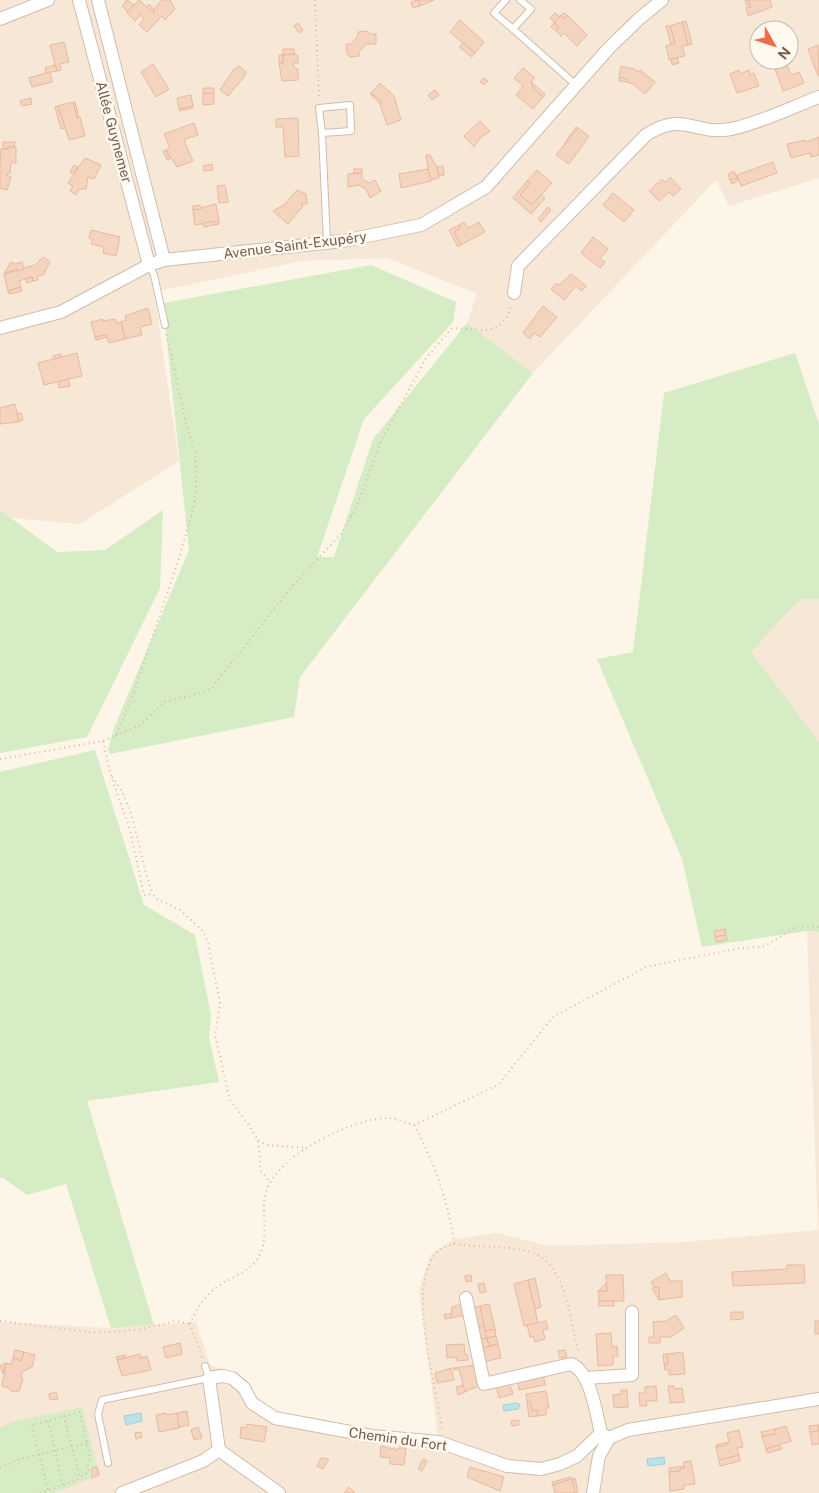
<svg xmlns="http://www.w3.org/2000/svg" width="819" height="1493" font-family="'Public Sans',sans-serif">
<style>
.residential{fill:#f6e7d6;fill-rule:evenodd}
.green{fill:#d5ecc5}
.water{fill:#bae2e9;stroke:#a0d2db}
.building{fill:#f4d4be;stroke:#e8ba9d}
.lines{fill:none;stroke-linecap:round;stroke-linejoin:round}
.service-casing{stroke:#d0bdac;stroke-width:8}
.minor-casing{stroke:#d0bdac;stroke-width:14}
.path{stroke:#dab7a0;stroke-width:2;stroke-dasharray:1 4;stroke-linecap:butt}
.service{stroke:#fff;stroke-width:6}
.minor{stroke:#fff;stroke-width:12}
.labels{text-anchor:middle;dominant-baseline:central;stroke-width:5;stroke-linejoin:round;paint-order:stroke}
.street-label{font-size:14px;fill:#795b4a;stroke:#fff9ef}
</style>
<rect width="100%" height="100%" fill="#fdf5e8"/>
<g class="residential">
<path d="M0 0H819V178L729 206 716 180 533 373 467 323 477 294 388 258 302 261 154 292 179 461 80 524 0 517ZM759 30H789V60H759Z"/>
<polygon points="800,599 819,599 819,742 751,652"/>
<polygon points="807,931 819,932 819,1493 0,1493 0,1322 111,1328 196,1322 210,1365 238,1373 259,1402 284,1416 373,1431 438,1437 419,1290 431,1254 454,1239 497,1233 549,1246 684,1242 818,1230"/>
</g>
<g class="green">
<polygon points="371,265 456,302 453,322 364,419 317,557 334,557 373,439 467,323 533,373 300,677 294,717 110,754 108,750 114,728 189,550 163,303"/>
<polygon points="795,353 819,424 819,599 800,599 751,652 819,742 819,932 807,931 702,947 682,859 597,659 633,652 664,393"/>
<polygon points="0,510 57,552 105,550 163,510 160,588 87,737 0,753"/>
<polygon points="95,750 144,905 195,935 211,1015 209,1037 219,1082 87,1101 154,1325 111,1328 66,1184 27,1195 2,1177 0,1178 0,772"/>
<polygon points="82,1407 99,1475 54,1493 0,1493 0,1428 12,1422"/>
</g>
<g class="water">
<polygon points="517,1403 520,1405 518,1409 504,1411 503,1405"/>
<polygon points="141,1413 142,1421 126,1425 124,1416"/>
<polygon points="664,1457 665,1464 648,1466 647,1459"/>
</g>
<g class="building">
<polygon points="127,0 134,5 128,12 122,6"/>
<polygon points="139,0 154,13 153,10 162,0 170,0 175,9 165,20 162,16 147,32 139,25 144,19 140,15 135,21 127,13"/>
<polygon points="418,0 434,0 420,6"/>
<polygon points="418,0 420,6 413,8 411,2"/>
<polygon points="745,0 748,0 751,7 747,8"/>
<polygon points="748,0 770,0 772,7 748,16 746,8 751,7"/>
<polygon points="149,4 154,9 154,13 147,7"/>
<polygon points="555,13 560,17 555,23 550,18"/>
<polygon points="563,13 567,15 564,19 560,16"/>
<polygon points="567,15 587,35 577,46 564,33 561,36 556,31 559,27 554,23 560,16 564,19"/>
<polygon points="460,20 484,42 475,53 450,32"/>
<polygon points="686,21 692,44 688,45 682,22"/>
<polygon points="682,22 688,45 682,46 685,56 669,60 666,46 675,43 670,26"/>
<polygon points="298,23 303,30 299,33 294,26"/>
<polygon points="554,23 559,27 556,31 551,27"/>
<polygon points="666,26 670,26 675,43 671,44"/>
<polygon points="367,31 370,34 376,34 376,44 366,44 359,52 359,56 350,57 347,53 346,44 351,44 358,36 358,32"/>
<polygon points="64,42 69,62 60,64 61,70 57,71 50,45"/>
<polygon points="463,43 475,53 472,57 459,47"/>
<polygon points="818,45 819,76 818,76 808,49"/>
<polygon points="283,49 294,49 294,54 283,55"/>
<polygon points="294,54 298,56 298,63 293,63 294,67 298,69 298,80 282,81 279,63 283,63 283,55"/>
<rect x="279" y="55" width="4" height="8"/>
<polygon points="677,58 679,63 672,65 671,59"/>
<polygon points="786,62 791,75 799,72 804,83 783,91 774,66"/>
<polygon points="153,64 169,89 156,97 141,72"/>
<polygon points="55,65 57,71 46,73 45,68"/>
<polygon points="239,66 246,72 244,77 228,96 220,90 234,69"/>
<polygon points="621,66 634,69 638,72 640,70 655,82 645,94 633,84 627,82 627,79 619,77"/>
<polygon points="523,68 535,78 531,82 534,89 543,97 533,109 516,95 523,86 514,78"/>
<polygon points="739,70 740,74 749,70 750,75 754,73 759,86 737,93 730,74"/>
<polygon points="50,72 52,82 32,87 29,78"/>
<polygon points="619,77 627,79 627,82 619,81"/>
<polygon points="484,78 488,81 484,85 480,82"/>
<polygon points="531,82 545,94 543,97 534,89"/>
<polygon points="380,83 394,96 401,120 387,125 380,104 382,102 371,93"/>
<polygon points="203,88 214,88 214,93 203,94"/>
<polygon points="435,90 439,95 432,100 428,95"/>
<polygon points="214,93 214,104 203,105 203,94"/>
<polygon points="371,93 382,102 380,104 370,94"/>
<polygon points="191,95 193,106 179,109 177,98"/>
<polygon points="31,98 32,104 22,106 20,101"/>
<polygon points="73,102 75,102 79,118 77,118"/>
<polygon points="73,102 77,118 80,117 85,136 69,140 58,106"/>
<polygon points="58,106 65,128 61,129 55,107"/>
<polygon points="193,106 193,108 180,111 179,109"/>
<polygon points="298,118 299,156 285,157 283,127 276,127 276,119"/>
<polygon points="480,121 490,131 480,138 474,147 464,136"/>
<polygon points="194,123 198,135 185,139 185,143 193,161 177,167 166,150 170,148 164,134"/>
<polygon points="576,127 578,128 566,145 564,144"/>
<polygon points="578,128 589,136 569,164 556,155"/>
<polygon points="819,137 819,155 811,157 810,153 791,158 787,144 805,140 806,142"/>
<polygon points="3,142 15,142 14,147 3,149"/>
<polygon points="8,147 16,147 16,163 11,163 10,173 6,175 11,177 7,190 0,188 0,166 1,149 8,149"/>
<polygon points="166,150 170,159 167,160 163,151"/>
<polygon points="426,155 430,155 437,167 439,178 430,180"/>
<polygon points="85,158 101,165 94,179 88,177 86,189 79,189 76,195 70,191 73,186 68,183"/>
<polygon points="773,162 777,173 741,186 737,175"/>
<polygon points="212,164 213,170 204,171 203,166"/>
<polygon points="74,165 78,167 74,174 70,172"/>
<polygon points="443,166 444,175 439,176 437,167"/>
<rect x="354" y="169" width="8" height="4"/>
<polygon points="428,169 431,181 401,188 399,174"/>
<polygon points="537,170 552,183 532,205 520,195 530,183 527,181"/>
<polygon points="734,171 737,178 730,180 728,174"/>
<polygon points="362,173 362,179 369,183 375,180 381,191 370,198 366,189 359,185 348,187 348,174"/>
<polygon points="670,177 681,189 673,196 669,192 659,201 649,191 662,179 665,182"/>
<polygon points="737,178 738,181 732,184 730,180"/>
<polygon points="527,181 530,183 520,195 532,205 541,195 545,198 531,214 513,198"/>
<polygon points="225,185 228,202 219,203 217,186"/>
<polygon points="297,190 306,194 307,204 301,204 303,206 288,224 273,211 285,204"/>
<polygon points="613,193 634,210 624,222 603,205"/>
<polygon points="216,204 219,221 195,225 193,210"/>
<polygon points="200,205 201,209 193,210 192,206"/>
<polygon points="548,207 551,210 541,222 538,219"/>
<polygon points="219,221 219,224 204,227 203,223"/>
<polygon points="464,222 468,228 479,222 485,232 461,245 454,232 460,228 459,225"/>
<polygon points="459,225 460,228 454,232 461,245 458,247 449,230"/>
<polygon points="91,230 120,237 116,256 103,253 104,247 91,244 93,239 89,238"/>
<polygon points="593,237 608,249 600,259 605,262 600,268 581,253"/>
<polygon points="43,257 50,262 43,275 37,276 38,280 33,281 32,277 19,281 21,287 8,291 4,274 35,265"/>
<polygon points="11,262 15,264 22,262 24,269 17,271 17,269 4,274"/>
<polygon points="571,274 586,286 582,291 576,286 564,300 551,289 556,283 559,285"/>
<polygon points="32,277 33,281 27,283 26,279"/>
<polygon points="21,287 22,291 9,294 8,291"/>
<polygon points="543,306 557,317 540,337 534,333 530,339 523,333"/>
<polygon points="148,308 152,324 140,327 142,335 125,339 121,322 126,320 125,316"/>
<polygon points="103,319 103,321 115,319 116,323 121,322 125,339 109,343 106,335 95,337 91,322"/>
<polygon points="106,335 107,337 96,340 95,337"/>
<polygon points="77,353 82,376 44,385 38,363"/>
<polygon points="61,354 61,357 54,359 53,356"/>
<polygon points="68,379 70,386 59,388 58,382"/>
<polygon points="15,404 19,422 0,424 0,408"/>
<polygon points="21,413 23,420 19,421 17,414"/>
<polygon points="725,929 726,935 715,937 714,931"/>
<polygon points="726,935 727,940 716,942 715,937"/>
<polygon points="787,1265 804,1265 805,1283 733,1286 732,1272 787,1269"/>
<polygon points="666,1273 670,1281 682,1281 682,1297 659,1300 659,1287 655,1288 651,1282"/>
<polygon points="471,1275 472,1281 466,1282 465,1276"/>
<polygon points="606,1275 623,1275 624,1301 599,1301 598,1291 607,1291"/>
<polygon points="535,1278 541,1307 535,1309 528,1280"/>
<polygon points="528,1280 538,1323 524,1326 514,1284"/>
<polygon points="484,1283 486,1292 480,1293 478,1284"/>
<polygon points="606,1283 607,1291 598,1291"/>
<polygon points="659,1287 659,1300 652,1288"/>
<rect x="599" y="1301" width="15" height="5"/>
<polygon points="462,1304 465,1315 451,1318 452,1307"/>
<polygon points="489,1304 495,1329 485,1331 480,1306"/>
<polygon points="480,1306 484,1326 475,1328 471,1308"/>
<polygon points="731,1312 743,1312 743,1319 731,1320"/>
<polygon points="444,1314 451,1314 451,1318 445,1319"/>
<polygon points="676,1315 684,1328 671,1337 660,1337 660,1343 649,1343 649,1337 654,1337 653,1322 666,1321"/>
<polygon points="546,1321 548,1329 543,1330 545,1339 535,1342 533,1336 530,1337 527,1325"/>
<rect x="815" y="1321" width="4" height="13"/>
<polygon points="484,1326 487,1338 478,1340 475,1328"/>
<polygon points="495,1329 496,1336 487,1338 485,1331"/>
<polygon points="611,1333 612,1347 617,1346 618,1356 613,1356 613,1365 598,1366 596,1334"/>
<polygon points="496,1336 498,1344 489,1346 487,1338"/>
<polygon points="487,1338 489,1347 480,1349 478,1340"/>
<polygon points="180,1343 182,1354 166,1358 163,1347"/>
<polygon points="464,1344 465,1355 468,1355 468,1360 457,1361 456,1357 447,1358 446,1345"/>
<polygon points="498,1344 501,1358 482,1362 480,1349"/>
<polygon points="15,1350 24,1352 21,1361 13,1358"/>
<polygon points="565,1350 567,1357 560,1358 558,1351"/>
<polygon points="24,1352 35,1355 32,1367 22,1372 21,1377 23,1378 19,1391 12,1392 9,1388 2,1386 6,1363 11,1364 13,1358 21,1361"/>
<polygon points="683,1352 685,1374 669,1375 669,1370 665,1370 664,1364 668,1364 667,1354"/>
<polygon points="140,1354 140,1358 147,1356 151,1370 122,1376 117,1360"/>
<polygon points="663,1354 667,1354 668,1364 664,1364"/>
<polygon points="125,1355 126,1357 117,1360 116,1357"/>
<polygon points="6,1363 3,1374 0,1366"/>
<polygon points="476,1365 480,1385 465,1392 459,1369 454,1370 453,1368"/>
<polygon points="451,1368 454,1380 437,1383 435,1373"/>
<polygon points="543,1373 545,1385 519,1390 518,1379"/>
<polygon points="507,1383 511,1387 513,1394 499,1398 496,1386"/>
<polygon points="463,1385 465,1392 458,1395 456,1387"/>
<polygon points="656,1386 657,1401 646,1401 647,1406 640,1406 639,1393 645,1393 645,1387"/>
<polygon points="668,1386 674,1386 674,1389 682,1388 684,1402 670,1403"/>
<polygon points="621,1390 627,1390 628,1407 614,1408 613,1395 621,1394"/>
<polygon points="546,1391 549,1408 546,1408 546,1415 538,1416 537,1410 532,1411 530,1402 527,1402 526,1394"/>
<polygon points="56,1392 58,1399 50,1400 49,1394"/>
<polygon points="527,1402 530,1402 532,1411 537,1410 538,1416 529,1417"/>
<polygon points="187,1411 189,1425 179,1427 177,1413"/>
<polygon points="166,1413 166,1415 177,1413 179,1428 159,1432 156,1415"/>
<polygon points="519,1420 519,1425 512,1426 511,1421"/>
<polygon points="247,1424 267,1427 264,1442 240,1438 241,1427 246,1428"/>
<polygon points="818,1425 819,1425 819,1444 812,1445 810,1432 818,1431"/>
<polygon points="818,1425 818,1431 810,1432 809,1426"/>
<polygon points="786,1426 791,1441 766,1449 762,1436 776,1434 775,1429"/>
<polygon points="198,1427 202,1438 194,1440 191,1430"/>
<polygon points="775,1429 776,1434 762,1436 761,1432"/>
<polygon points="739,1430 743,1447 737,1448 739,1455 719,1460 716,1447 727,1445 729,1442 727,1433"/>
<polygon points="141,1432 142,1437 136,1439 135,1433"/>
<polygon points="727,1442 727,1445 716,1447 716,1445"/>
<polygon points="780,1445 782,1449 767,1453 766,1449"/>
<polygon points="381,1446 398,1450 398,1448 406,1448 404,1465 390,1464 390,1458 380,1457"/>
<polygon points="739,1455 740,1461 720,1466 719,1460"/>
<polygon points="321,1458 329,1459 323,1469 317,1466"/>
<polygon points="423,1459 427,1461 422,1471 418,1469"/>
<polygon points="691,1461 695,1484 684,1485 684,1489 670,1491 669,1472 680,1471 680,1468 684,1468 684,1462"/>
<polygon points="684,1466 684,1468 680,1468 680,1471 669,1472 669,1468"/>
<polygon points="97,1467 99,1475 92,1478 92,1468"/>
<polygon points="470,1467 504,1477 500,1491 467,1477"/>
<polygon points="571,1477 572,1479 553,1485 552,1482"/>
<polygon points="575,1478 578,1492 575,1493 572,1479"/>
<polygon points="572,1479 575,1493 555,1493 553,1485"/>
<polygon points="349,1487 355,1493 344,1493"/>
</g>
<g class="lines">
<defs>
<g id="service">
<polyline points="506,0 494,13 513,29 531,9 520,0"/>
<polyline points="513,29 576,85"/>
<polygon points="350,105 351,131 322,133 319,108"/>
<polyline points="322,133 327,242"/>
<polyline points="149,265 154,275 165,325"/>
<polyline points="108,1463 98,1414 102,1400 209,1378 205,1366"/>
</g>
<g id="minor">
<polyline points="79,0 149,265"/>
<polyline points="98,0 164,260"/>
<polyline points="0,19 48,0"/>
<path d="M514 293 518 266 646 135C685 110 693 136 731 129 758 124 792 107 819 97"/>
<polyline points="0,328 61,312 149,265 164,260 343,241 421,225 486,187 609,48 640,18 662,0"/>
<path d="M466 1298 484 1384 571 1364C591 1372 596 1413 601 1433"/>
<polyline points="586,1378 632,1375 632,1312"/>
<polyline points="609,1438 628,1430 819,1399"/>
<polyline points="219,1450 209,1378 222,1376 232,1378 244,1388 252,1403 275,1418 372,1436 439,1442 507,1466 541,1469 560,1464 577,1456 601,1433 609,1438"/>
<polyline points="122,1493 203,1461 219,1450 279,1493"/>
<polyline points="593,1493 599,1456 609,1438"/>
</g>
</defs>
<use href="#service" class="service-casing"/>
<use href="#minor" class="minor-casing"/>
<g class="path">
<polyline points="315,0 319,100"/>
<path d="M116 735 140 725 166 701 190 696 212 688 292 586 341 534 357 506 381 441 426 358 452 328C478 328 502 340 511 305"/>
<polyline points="103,741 111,776 130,830 144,895 153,894 157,899 180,910 203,931 208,943 220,1003 215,1035 230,1100 249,1125 258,1141 261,1171 270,1182"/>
<polyline points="0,759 103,741 116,735 133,695 177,564 194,507 196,487 195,451 187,427 166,332"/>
<path d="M112 777C136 804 139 861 153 894"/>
<path d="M414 1125C434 1161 449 1204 454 1244 447 1246 442 1247 437 1252 405 1285 437 1388 442 1429"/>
<polyline points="258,1141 267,1145 307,1148"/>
<path d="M454 1244C479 1248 505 1245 530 1252 567 1262 570 1323 579 1354"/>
<polyline points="0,1321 97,1333 137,1330 176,1321 190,1324"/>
<path d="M202 1357 190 1324C195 1312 201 1301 211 1292 225 1278 249 1275 259 1256 270 1237 260 1212 266 1192 276 1156 350 1120 385 1118 394 1117 405 1123 414 1125L498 1085 553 1017 646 967 735 949 765 946 798 926 819 927"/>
<polyline points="64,1416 80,1479"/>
<polyline points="48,1421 63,1485"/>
<polyline points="0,1468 20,1459 87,1443"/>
<path d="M40 1493C57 1487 75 1482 89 1472L88 1465 90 1458 80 1412 32 1425 48 1490"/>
</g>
<use href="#service" class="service"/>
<use href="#minor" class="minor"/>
</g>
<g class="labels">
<g class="street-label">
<text transform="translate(114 132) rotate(75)">Allée Guynemer</text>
<text transform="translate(295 245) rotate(-7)">Avenue Saint-Exupéry</text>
<text transform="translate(398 1439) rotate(8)">Chemin du Fort</text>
</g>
</g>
<g transform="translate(774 45) rotate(129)"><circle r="24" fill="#fff9ef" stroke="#c9baad"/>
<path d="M0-4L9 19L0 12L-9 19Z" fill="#ed6d47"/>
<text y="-8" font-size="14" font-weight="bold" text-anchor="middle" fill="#795b4a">N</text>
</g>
</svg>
